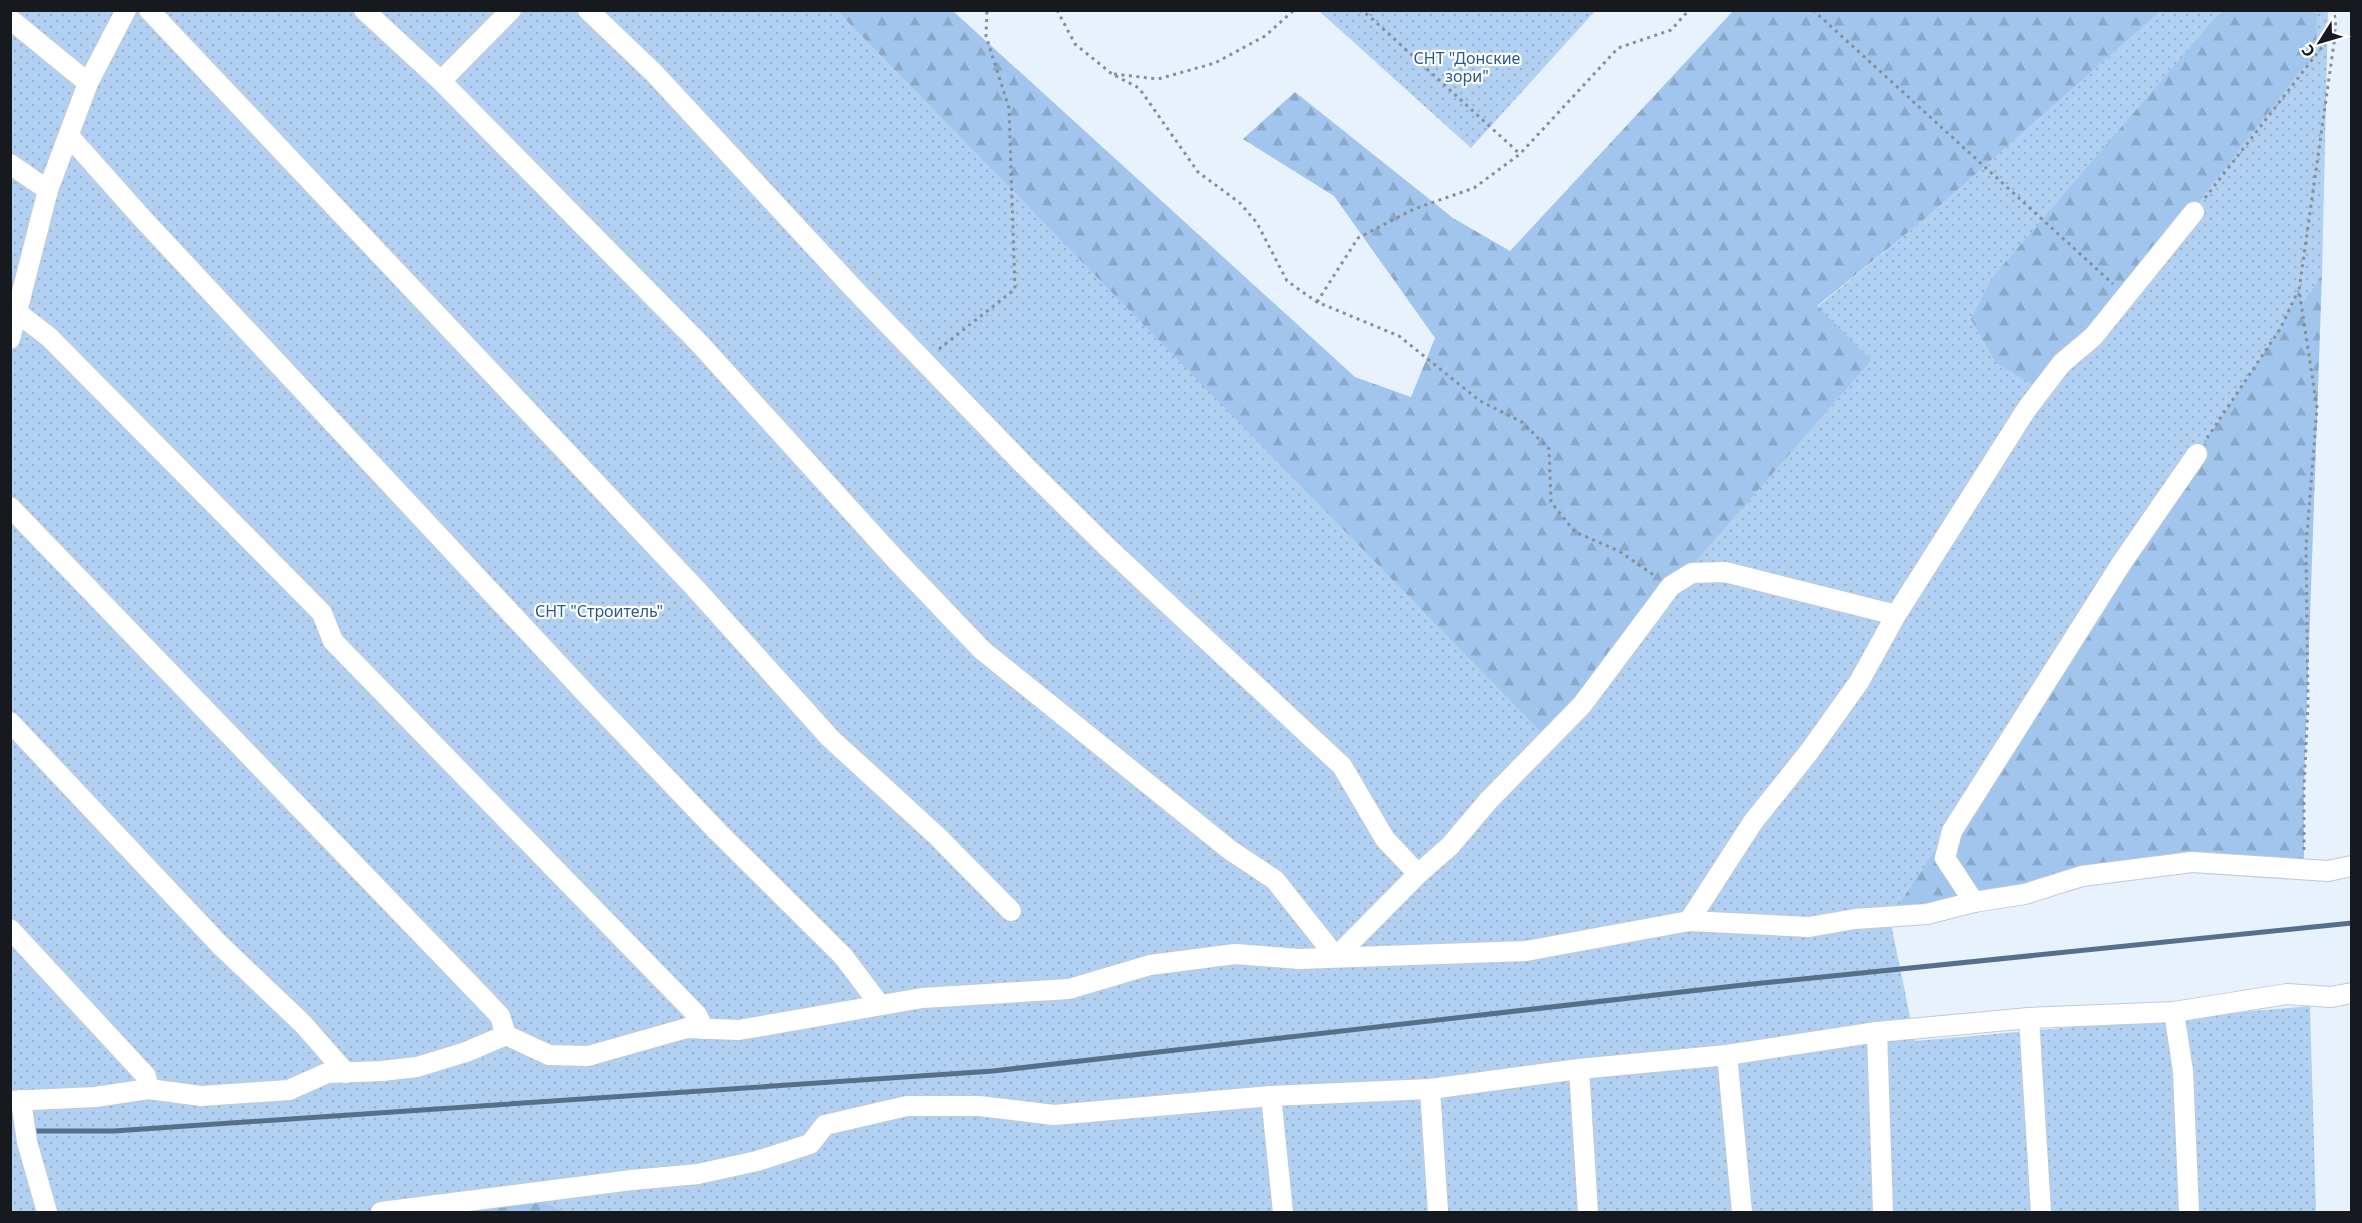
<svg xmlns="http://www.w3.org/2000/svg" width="2362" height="1223" font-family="'Noto Sans',sans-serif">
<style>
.grass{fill:url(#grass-dots)}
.forest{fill:url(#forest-firs)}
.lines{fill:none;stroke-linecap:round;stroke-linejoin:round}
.stream{stroke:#56708c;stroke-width:5}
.minor-casing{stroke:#becad7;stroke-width:22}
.path{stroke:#878e96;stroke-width:3;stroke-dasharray:3 4.5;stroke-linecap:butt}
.minor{stroke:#fff;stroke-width:20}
.labels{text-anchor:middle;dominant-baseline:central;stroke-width:4.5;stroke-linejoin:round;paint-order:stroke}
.park-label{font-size:16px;fill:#285a8c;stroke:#fff}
</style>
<defs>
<pattern id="grass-dots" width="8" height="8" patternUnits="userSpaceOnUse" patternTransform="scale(1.5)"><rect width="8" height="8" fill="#b2d1f2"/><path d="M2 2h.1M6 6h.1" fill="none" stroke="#98b3cf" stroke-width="1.8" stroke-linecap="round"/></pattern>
<pattern id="forest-firs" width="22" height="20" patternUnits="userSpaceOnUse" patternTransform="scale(1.5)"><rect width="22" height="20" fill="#a1c5ec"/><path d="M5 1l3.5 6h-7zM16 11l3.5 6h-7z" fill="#8aa9ca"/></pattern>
</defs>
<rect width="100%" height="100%" fill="#e8f2fd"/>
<g class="grass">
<polygon points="10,11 837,11 1544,734 1872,360 1817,307 1927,217 2161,11 2328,11 2322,275 1890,919 1915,1041 2310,1006 2316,1212 566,1212 532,1197 390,1212 11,1212"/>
<polygon points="1319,11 1595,11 1471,148"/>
</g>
<g class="forest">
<polygon points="2225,10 2303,10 2317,14 2316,51 2096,334 2038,388 1996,363 1971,319 1992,278 2215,18"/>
<polygon points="837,11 953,11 1355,377 1411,397 1435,338 1334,196 1243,139 1295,92 1453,218 1510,251 1733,11 2161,11 1927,217 1817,306 1872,360 1544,735"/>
<polygon points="2322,275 2304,787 2304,870 2222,864 1890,918 2280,329 2299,290 2302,304"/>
<polygon points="532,1197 566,1212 390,1212"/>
</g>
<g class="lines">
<polyline class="stream" points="30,1131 114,1131 993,1071 1743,985 2352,923"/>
<defs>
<g id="minor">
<polyline points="149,10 695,588 830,738 937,836 1011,911"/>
<polyline points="364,10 441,81 700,344 896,560 982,650 1230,850 1275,880 1336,957"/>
<polyline points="588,10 654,73 854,289 1025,466 1106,546 1342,766 1385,839 1418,874"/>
<polyline points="10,19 88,83"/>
<polyline points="441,81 511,10"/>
<polyline points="69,136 142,218 589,697 718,832 843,956 880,1005"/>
<polyline points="10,164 48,190"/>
<polyline points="18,313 49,337 322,613 333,641 697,1015 704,1029"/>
<polyline points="10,339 48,190 88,83 126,10"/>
<polyline points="10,507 483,998 500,1016 506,1035"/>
<polyline points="10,722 220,945 303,1024 346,1073"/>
<polyline points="1974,902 1945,858 1952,831 2121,564 2197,454"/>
<polyline points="1689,921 1753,822 1809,752 1859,682 1896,615 2026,410 2062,363 2093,337 2194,212"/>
<polyline points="10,929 146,1076 149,1089"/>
<polyline points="1336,957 1418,874 1450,846 1488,801 1582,705 1671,586 1692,573 1725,572 1896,615"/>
<polyline points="2174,1012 2183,1071 2189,1212"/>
<polyline points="2029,1018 2041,1212"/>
<polyline points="1877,1032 1883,1212"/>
<polyline points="1727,1055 1742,1212"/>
<polyline points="1579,1069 1588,1212"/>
<polyline points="1430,1089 1438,1212"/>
<polyline points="1271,1096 1283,1212"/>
<polyline points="21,1100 27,1142 47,1212"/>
<polyline points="10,1101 95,1097 149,1089 201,1096 289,1090 327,1073 382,1071 417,1067 466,1052 506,1035 549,1055 588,1056 687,1028 739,1030 922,998 1069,989 1150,965 1235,954 1299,959 1526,951 1689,921 1809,927 1855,919 1927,914 1974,902 2025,894 2082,876 2192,862 2328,871 2352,866"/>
<polyline points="381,1212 632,1180 698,1174 757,1161 810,1144 825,1125 907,1106 979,1106 1054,1115 1271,1096 1430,1089 1579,1069 1727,1055 1877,1032 2029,1018 2174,1012 2287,994 2331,997 2352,993"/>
</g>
</defs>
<use href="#minor" class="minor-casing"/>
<g class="path">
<polyline points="1057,10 1075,44 1112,74 1139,88 1198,172 1240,203 1257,223 1287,281 1317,302 1399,336 1480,401 1522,422 1549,449 1551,502 1575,532 1619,551 1655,576"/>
<polyline points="1359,10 1368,15 1520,154"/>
<polyline points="1813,10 2113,284"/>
<polyline points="1114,74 1158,79 1215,63 1265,36 1294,10"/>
<polyline points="2205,198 2336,29 2334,10"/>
<polyline points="1317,302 1358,238 1414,209 1474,188 1520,154 1618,48 1671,30 1689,10"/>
<polyline points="939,349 1015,289 1009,108 986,36 987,10"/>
<polyline points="2207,438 2280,329 2298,291"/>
<polyline points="2304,850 2304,787 2308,704 2306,547 2317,408 2299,290 2336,29"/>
</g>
<use href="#minor" class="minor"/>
</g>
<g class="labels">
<g class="park-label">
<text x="1467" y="58">СНТ "Донские<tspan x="1467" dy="18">зори"</tspan></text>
<text x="599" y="611">СНТ "Строитель"</text>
</g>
</g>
<rect width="2362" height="1223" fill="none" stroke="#161a1f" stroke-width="24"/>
<g transform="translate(2320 42) rotate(233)" stroke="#ffffff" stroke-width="4.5" paint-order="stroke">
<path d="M0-4.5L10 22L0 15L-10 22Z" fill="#161a1f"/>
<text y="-9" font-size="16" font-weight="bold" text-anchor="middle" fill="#161a1f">С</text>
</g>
</svg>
